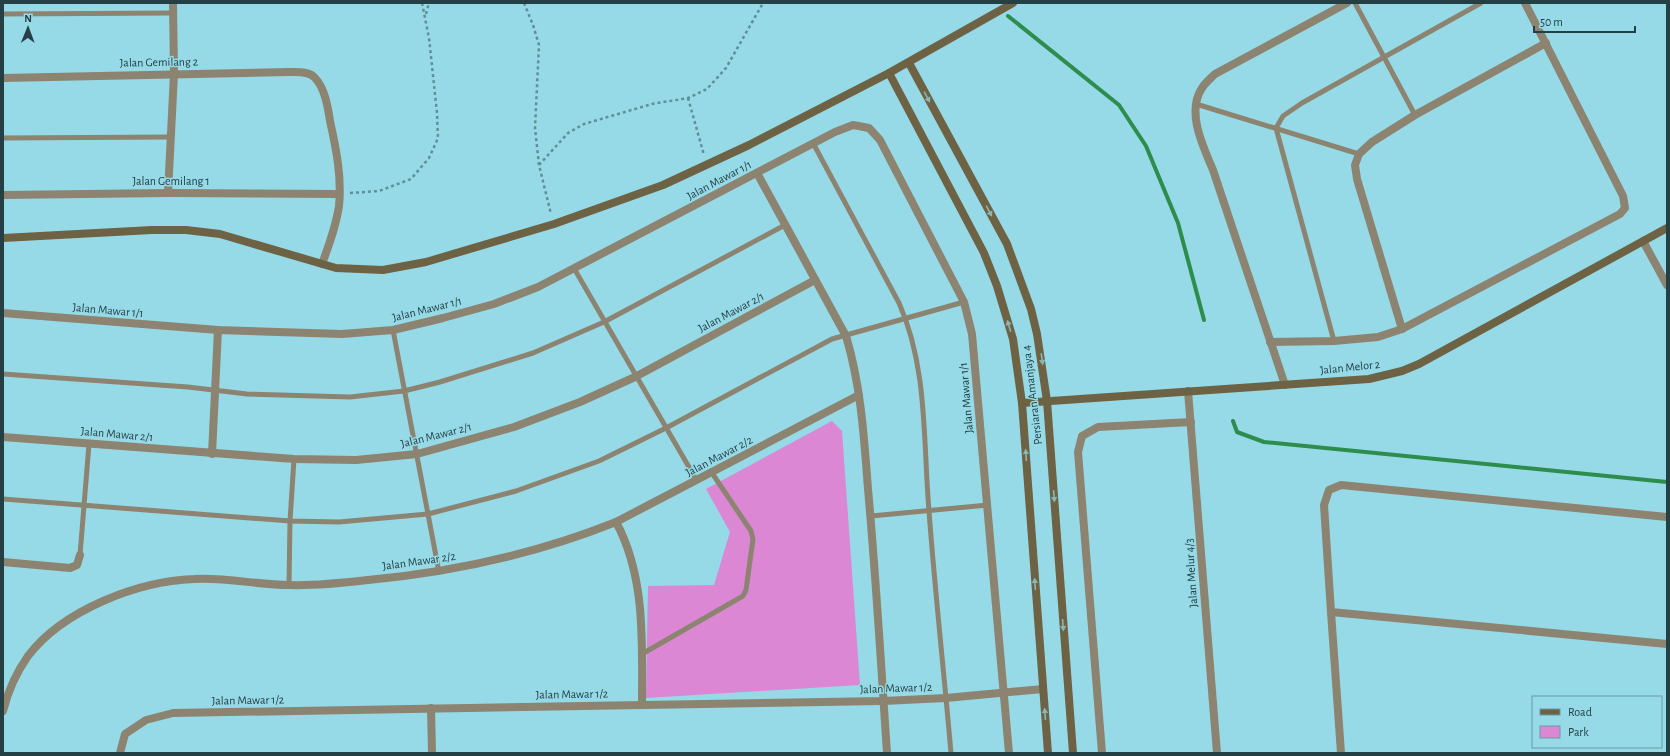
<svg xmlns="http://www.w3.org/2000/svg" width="1670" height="756" font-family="'Alegreya Sans',sans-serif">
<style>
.green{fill:#db87d3}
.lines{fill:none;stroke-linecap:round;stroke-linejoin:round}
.stream{stroke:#2e8c4c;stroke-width:4}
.path{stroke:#5f8f98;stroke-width:2.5;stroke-dasharray:3 3;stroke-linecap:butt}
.lane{stroke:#8c8470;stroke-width:5}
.street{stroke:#8c8470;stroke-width:8}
.secondary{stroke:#6d6243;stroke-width:8}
.oneway{fill:#8ab6b6}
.labels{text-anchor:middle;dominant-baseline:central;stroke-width:3;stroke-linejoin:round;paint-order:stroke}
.street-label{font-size:12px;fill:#244045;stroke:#96dae7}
</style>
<rect width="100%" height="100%" fill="#96dae7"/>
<polygon class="green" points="832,421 842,431 860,685 646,698 648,586 714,585 730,532 706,489"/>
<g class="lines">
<g class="stream">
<polyline points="1008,16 1119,105 1146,146 1178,223 1204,320"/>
<polyline points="1233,421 1237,432 1264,442 1667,482"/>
</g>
<g class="path">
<polyline points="524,3 533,25 539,45 535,128 539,165 551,214"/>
<polyline points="426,14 429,3"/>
<polyline points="688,98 704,155"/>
<polyline points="539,165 568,133 584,124 652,104 688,98 707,89 726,68 763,3"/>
<polyline points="350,193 379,191 411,179 429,158 438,138 437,113 429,38 422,3"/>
</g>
<g class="lane">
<polyline points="1355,3 1415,115"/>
<polyline points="3,14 173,13"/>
<polyline points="1196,104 1359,154"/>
<polyline points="3,138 171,137"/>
<path d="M813 143 899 303C928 368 923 441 929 511 935 592 944 672 951 753"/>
<polyline points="575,270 697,481"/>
<polyline points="393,330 439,572"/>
<polyline points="1334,341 1276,128 1283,116 1302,103 1481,3"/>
<polyline points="3,374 188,387 247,394 350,397 404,391 440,382 533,353 604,322 785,225"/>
<polyline points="3,499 290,521 339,522 428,514 516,491 599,461 666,428 832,339 964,302"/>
<polyline points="871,516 988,505"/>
<polyline points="80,555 89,444"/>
<polyline points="289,585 290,521 294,459"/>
<polyline points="642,654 736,600 743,596 746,590 753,539 751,531 712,473"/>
</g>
<g class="street">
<path d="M3 78 289 72C297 72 310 71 315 78 325 88 328 108 330 121 336 148 342 177 339 206 336 226 329 245 322 264"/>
<path d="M757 173 846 336C861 386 864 437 868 489 876 577 881 665 887 753"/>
<polyline points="168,193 174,74 173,3"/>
<polyline points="3,195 168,193 339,194"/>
<polyline points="1643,241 1667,285"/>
<polyline points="3,313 218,330 342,334 393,330 443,318 494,304 538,287 835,132 853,125 869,128 880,140 964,302 972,334 1009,753"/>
<polyline points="1402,329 1357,179 1355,165 1359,154 1372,142 1415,115 1546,43"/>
<polyline points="1270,342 1334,341 1378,337 1402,329 1620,214 1625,208 1623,196 1525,3"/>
<path d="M1285 385 1213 170C1203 146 1186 112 1202 88 1205 83 1211 78 1215 74L1347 3"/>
<polyline points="1188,391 1217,753"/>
<polyline points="3,437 294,459 356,460 417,454 514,427 580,402 635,377 815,280"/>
<polyline points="212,454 218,330"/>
<polyline points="1667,517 1341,485 1329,490 1324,505 1331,612 1667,644"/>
<path d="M616 522C646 577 642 644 642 705"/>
<polyline points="3,562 70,568 77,565 80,555"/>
<polyline points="1331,612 1341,753"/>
<polyline points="431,708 432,753"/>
<path d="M3 711C8 691 16 673 28 656 63 610 138 581 194 579 225 577 258 585 289 585 315 586 342 583 368 580 453 572 536 554 616 522L859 395"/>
<polyline points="120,753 125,734 146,720 173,713 883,701 946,698 1043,689"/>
<polyline points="1102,753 1078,452 1082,436 1098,427 1191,422"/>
</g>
<g class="secondary">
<polyline points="909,63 1007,244 1031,309 1037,334 1047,401 1073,753"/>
<polyline points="889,73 984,253 997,286 1013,339 1022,403 1048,753"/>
<polyline points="3,238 152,230 186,230 220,234 336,268 383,270 426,262 554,224 663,185 749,145 889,73 1013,3"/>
<polyline points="1022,403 1369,379 1402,371 1419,364 1667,228"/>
</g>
</g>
<defs><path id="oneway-solid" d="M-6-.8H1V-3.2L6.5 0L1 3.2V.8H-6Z"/></defs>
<g class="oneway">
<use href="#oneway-solid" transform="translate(927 97) rotate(62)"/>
<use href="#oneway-solid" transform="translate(989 211) rotate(62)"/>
<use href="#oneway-solid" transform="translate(1009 326) rotate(-107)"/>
<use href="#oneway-solid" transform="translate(1042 359) rotate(82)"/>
<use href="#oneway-solid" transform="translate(1026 455) rotate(-94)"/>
<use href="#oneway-solid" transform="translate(1054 496) rotate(86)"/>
<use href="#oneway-solid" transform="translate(1035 584) rotate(-94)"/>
<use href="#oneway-solid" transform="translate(1063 625) rotate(86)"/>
<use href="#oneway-solid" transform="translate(1045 714) rotate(-94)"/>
</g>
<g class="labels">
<g class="street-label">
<text transform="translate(159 62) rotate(-1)">Jalan Gemilang 2</text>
<text transform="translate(719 180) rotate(-28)">Jalan Mawar 1/1</text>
<text x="171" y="181">Jalan Gemilang 1</text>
<text transform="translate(427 309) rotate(-14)">Jalan Mawar 1/1</text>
<text transform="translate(108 310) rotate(5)">Jalan Mawar 1/1</text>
<text transform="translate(731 312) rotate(-28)">Jalan Mawar 2/1</text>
<text transform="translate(1350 367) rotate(-6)">Jalan Melor 2</text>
<text transform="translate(1032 395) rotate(-97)">Persiaran Amanjaya 4</text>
<text transform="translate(966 398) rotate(-95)">Jalan Mawar 1/1</text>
<text transform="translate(117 434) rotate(5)">Jalan Mawar 2/1</text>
<text transform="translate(436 435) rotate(-14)">Jalan Mawar 2/1</text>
<text transform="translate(719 456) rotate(-28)">Jalan Mawar 2/2</text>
<text transform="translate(419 561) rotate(-8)">Jalan Mawar 2/2</text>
<text transform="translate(1191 573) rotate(-94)">Jalan Melur 4/3</text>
<text transform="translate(896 688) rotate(-2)">Jalan Mawar 1/2</text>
<text transform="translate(572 694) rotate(-1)">Jalan Mawar 1/2</text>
<text transform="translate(248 700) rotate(-1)">Jalan Mawar 1/2</text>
</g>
</g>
<rect width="1670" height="756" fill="none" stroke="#244045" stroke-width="8"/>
<rect x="1532" y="696" width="130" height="52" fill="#96dae7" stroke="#689ca6"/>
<rect x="1540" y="709" width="20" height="6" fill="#6d6243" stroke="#689ca6"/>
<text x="1568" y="716" font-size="12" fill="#244045">Road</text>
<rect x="1540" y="726" width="20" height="12" fill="#db87d3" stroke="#689ca6"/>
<text x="1568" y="736" font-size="12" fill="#244045">Park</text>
<g transform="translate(28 28) rotate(1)" stroke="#96dae7" stroke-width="3" paint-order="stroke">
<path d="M0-3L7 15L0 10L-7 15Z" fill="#244045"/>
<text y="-6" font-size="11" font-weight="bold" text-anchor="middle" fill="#244045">N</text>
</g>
<path d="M1534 26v6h101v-6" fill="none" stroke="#244045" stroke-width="2"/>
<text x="1540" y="26" font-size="12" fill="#244045" stroke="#96dae7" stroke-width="3" paint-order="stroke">50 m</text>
</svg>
